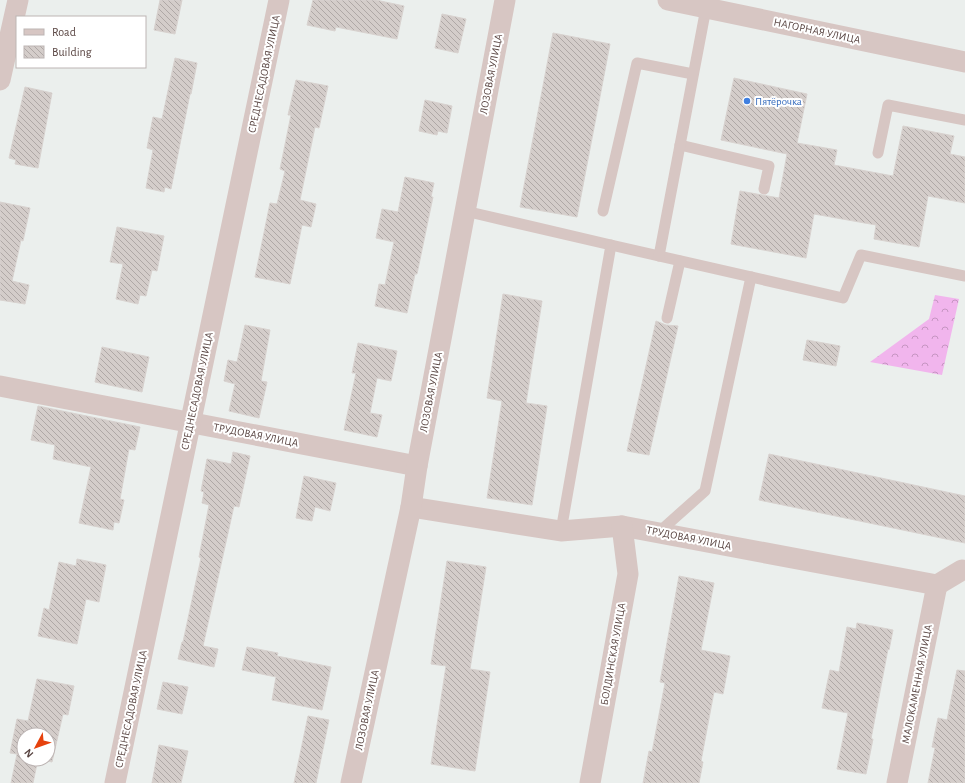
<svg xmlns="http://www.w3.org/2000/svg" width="965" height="783" font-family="'Alegreya Sans',sans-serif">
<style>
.forest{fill:url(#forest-crowns)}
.building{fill:url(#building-back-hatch);stroke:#d8d2cf}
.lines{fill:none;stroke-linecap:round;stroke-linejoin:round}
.service{stroke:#d7c6c3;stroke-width:11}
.minor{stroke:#d7c6c3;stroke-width:21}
.shop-dot{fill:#3f7fe0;stroke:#fff;stroke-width:1.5}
.labels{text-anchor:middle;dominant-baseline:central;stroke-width:4;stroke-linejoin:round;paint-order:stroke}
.street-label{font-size:11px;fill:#5a4643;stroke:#fff}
.shop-label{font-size:11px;fill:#366cbe;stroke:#fff;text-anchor:start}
</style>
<defs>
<pattern id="forest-crowns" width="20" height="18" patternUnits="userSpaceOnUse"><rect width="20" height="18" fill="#f1b5ed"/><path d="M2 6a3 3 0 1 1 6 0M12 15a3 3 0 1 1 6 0" fill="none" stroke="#c695c2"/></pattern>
<pattern id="building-back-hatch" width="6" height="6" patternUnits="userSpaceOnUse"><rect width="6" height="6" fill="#d4cdca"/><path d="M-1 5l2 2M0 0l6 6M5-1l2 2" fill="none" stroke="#afa8a6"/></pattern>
</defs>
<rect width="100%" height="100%" fill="#ebefed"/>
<polygon class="forest" points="935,295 959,299 942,375 870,362 929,319"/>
<g class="building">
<polygon points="160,0 182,0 175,34 154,30"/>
<polygon points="313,0 376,0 404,6 397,39 336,27 335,31 307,25"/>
<polygon points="442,14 466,19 458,53 435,48"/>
<polygon points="553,33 610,44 577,217 520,207"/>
<polygon points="175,58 197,63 191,94 190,94 171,189 165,187 164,192 146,188 153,150 147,148 153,117 162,119"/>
<polygon points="734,78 807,94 797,143 837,150 834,165 893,176 903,126 954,136 950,154 965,157 965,203 928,196 919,247 874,239 876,225 814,214 806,258 731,244 740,191 779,198 787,154 721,140"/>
<polygon points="296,80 328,86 319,128 315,127 300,200 316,204 311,227 302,225 290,284 255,277 270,203 277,204 285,171 280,169 291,115 288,115"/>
<polygon points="25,87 52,93 38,168 15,164 16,160 9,158"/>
<polygon points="425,100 452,106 447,133 438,131 437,135 419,131"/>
<polygon points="405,177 434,183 431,197 433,197 417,274 415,274 407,313 375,306 379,284 385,285 394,242 376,238 382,209 398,212"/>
<polygon points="0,202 30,208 23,241 21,240 12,281 29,285 25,304 0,300"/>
<polygon points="117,227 164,236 157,271 152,270 146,296 140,295 138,304 116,299 123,264 110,262"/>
<polygon points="503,294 542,301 526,403 547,406 532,505 487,498 502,401 487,398"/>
<polygon points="656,321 666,325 678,326 649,455 627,451"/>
<polygon points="245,325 270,330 261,381 267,382 259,418 229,411 235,384 224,381 228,360 237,362"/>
<polygon points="807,340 840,346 836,366 803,360"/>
<polygon points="358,343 397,351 391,381 377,378 370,413 382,415 377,437 344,430 356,373 352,373"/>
<polygon points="102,347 149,357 142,392 95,382"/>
<polygon points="38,406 140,427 135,450 129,449 120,499 124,500 119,523 114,522 113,530 79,523 91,467 53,459 55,445 31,440"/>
<polygon points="233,452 250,456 239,507 234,506 203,646 218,649 214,667 178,659 182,642 183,642 201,558 199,557 209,505 202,503 204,492 201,491 207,459 231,464"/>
<polygon points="769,454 965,496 965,543 759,500"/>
<polygon points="304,476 336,483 330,511 315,507 312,521 296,518"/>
<polygon points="77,559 106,565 99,602 86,599 77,644 38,636 44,608 49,610 59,562 76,566"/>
<polygon points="447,561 486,567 470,669 490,672 475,771 431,764 446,666 431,664"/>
<polygon points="679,576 714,583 701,650 730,656 723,694 714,692 701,761 703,762 699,783 643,783 649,751 652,752 665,683 660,682"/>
<polygon points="857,623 893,630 889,650 888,649 871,739 873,739 866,774 837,769 848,713 822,708 830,670 839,672 847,627 856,629"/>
<polygon points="247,647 278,653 277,656 331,667 322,710 272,700 276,677 242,670"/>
<polygon points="957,670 965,671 965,783 928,783 935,748 932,747 938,718 947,720"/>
<polygon points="37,679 74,686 68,715 63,714 52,762 39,759 48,759 48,735 24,735 24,759 38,759 33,783 11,783 17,754 10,753 17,719 28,721"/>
<polygon points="163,682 188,687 182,714 157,709"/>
<polygon points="308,716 329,720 316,783 294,783"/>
<polygon points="159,745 188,751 181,783 152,783"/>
</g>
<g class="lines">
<g class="service">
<polyline points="680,145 769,166 764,189"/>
<polyline points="878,153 888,105 965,120"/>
<polyline points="465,211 611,245 561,531"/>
<polyline points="603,211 637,63 693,74"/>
<polyline points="611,245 843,298 861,255 965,276"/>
<polyline points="659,256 706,8"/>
<polyline points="667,318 680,261"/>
<polyline points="659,532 705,491 751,277"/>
</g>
<g class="minor">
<polyline points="668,0 965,62"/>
<polyline points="0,80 18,0"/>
<polyline points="0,386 417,466"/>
<polyline points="411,507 561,531 622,526 937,585 962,570"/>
<polyline points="115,783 279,0"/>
<polyline points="351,783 411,507 417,466 505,0"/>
<polyline points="590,783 628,574 622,526"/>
<polyline points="897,783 937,585"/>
</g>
</g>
<circle class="shop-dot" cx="747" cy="101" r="4"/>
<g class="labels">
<g class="street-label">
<text transform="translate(817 31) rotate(12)">НАГОРНАЯ УЛИЦА</text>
<text transform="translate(264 74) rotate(-78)">СРЕДНЕСАДОВАЯ УЛИЦА</text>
<text transform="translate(491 74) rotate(-79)">ЛОЗОВАЯ УЛИЦА</text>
<text transform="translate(197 391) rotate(-78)">СРЕДНЕСАДОВАЯ УЛИЦА</text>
<text transform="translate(431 392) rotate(-79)">ЛОЗОВАЯ УЛИЦА</text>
<text transform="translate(256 435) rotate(11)">ТРУДОВАЯ УЛИЦА</text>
<text transform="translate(689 538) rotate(11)">ТРУДОВАЯ УЛИЦА</text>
<text transform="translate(613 654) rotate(-80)">БОЛДИНСКАЯ УЛИЦА</text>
<text transform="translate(917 684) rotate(-79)">МАЛОКАМЕННАЯ УЛИЦА</text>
<text transform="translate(131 709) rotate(-78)">СРЕДНЕСАДОВАЯ УЛИЦА</text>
<text transform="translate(367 710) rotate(-78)">ЛОЗОВАЯ УЛИЦА</text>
</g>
<g class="shop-label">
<text x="755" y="101">Пятёрочка</text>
</g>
</g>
<rect x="16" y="16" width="130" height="52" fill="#ffffff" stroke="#bdb5b4"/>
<rect x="24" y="29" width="20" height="6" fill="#d7c6c3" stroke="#bdb5b4"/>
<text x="52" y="36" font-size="12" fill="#5a4643">Road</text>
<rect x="24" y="46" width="20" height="12" fill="url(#building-back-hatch)" stroke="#bdb5b4"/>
<text x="52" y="56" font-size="12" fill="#5a4643">Building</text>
<g transform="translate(36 747) rotate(229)"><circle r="19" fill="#ffffff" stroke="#bdb5b4"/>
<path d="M0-3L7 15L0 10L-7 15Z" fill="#e6420d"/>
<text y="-6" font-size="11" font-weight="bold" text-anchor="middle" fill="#5a4643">N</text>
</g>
</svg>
